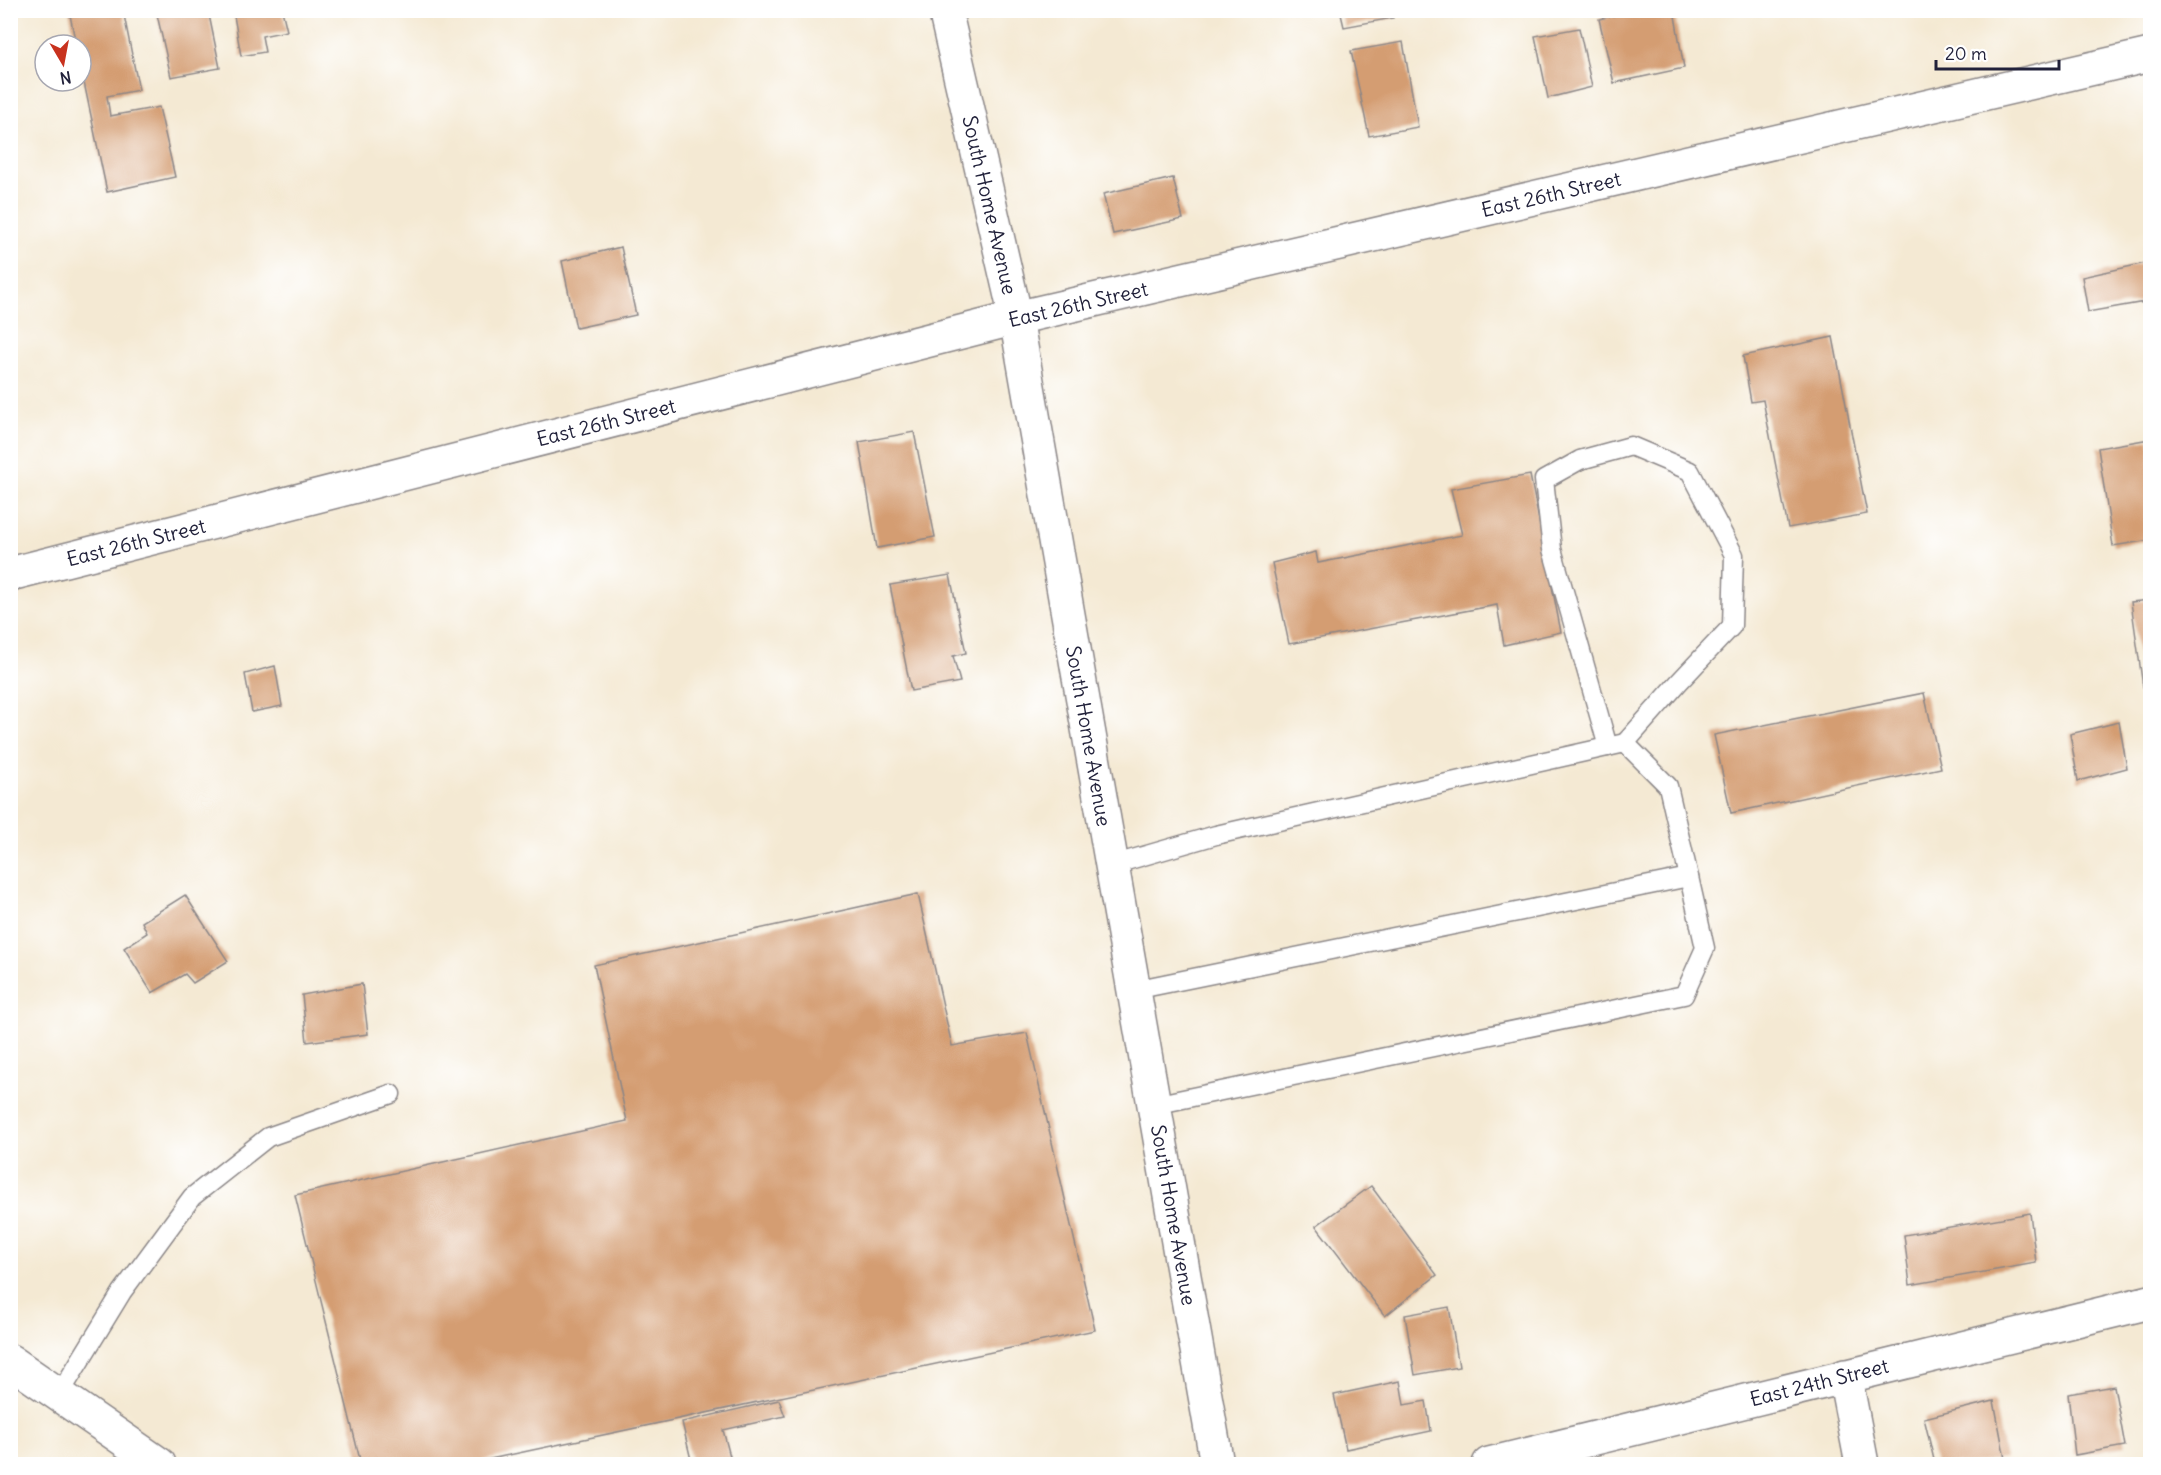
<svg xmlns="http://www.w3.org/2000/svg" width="2161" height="1475" font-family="Delius,sans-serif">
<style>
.building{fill:#d49d72}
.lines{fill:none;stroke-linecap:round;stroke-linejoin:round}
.lane-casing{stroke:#8b8687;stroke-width:21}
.street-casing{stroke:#8b8687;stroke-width:36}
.lane{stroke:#fff;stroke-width:18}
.street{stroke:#fff;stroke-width:33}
.labels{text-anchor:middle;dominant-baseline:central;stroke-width:5;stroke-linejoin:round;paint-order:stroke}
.street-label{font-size:20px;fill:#22223b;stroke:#fff}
</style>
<rect width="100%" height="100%" fill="#fff"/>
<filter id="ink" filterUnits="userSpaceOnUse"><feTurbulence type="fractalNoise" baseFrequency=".0167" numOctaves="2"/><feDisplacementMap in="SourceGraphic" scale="12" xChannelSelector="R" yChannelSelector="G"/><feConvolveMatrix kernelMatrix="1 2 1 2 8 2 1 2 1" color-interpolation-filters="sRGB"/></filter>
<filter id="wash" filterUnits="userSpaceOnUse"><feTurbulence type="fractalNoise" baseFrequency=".008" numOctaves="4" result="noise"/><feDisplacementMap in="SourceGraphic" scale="24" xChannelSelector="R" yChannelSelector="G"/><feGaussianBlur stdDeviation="1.35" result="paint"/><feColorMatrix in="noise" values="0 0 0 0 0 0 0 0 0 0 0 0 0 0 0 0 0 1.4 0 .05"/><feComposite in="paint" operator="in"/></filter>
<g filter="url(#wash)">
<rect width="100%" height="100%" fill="#f4e9d3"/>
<g id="blocks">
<g class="building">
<polygon points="69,10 123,10 139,90 107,96 110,116 159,107 175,177 107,192 81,68 81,45 76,45"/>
<polygon points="156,10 208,10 220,68 171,77"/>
<polygon points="233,10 282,10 287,31 262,36 265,52 241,56"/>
<polygon points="1340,10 1392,10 1393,18 1344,27"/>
<polygon points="1638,10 1674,10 1684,68 1614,83 1599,19"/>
<polygon points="1579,28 1592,87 1548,98 1535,36"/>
<polygon points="1403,42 1418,127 1369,136 1351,51"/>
<polygon points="1173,178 1183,219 1113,234 1103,194"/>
<polygon points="621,247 636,315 576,328 562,261"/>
<polygon points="2150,262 2150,301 2088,312 2082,277"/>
<polygon points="1833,337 1867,514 1788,528 1763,400 1751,402 1743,356"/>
<polygon points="914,432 935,537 877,548 859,442"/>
<polygon points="2150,439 2150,540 2113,546 2098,448"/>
<polygon points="1530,475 1561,632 1504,645 1497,605 1289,644 1272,563 1316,552 1318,563 1462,535 1451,489"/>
<polygon points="950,575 966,653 953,656 960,682 911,691 890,585"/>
<polygon points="2150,600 2150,686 2143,687 2131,602"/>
<polygon points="275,666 282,706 252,712 245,674"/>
<polygon points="1924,693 1941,768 1731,813 1714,735"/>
<polygon points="2119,722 2127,768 2078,781 2070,734"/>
<polygon points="918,894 952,1046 1027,1033 1095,1330 467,1464 361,1464 295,1195 627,1121 594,965"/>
<polygon points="185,895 228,961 193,983 185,974 152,993 124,948 147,933 142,922"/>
<polygon points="362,984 368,1034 307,1042 302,995"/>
<polygon points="1371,1186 1437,1275 1385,1316 1316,1226"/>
<polygon points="2030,1213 2036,1263 1910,1285 1904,1235"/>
<polygon points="1449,1307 1459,1367 1415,1375 1405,1315"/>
<polygon points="1400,1381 1404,1405 1426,1401 1431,1431 1346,1449 1334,1395"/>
<polygon points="2114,1386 2125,1446 2075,1455 2068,1394"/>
<polygon points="779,1400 785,1416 723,1430 732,1464 692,1464 682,1422"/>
<polygon points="1994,1401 2005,1459 1969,1464 1935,1464 1924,1418"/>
</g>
</g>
</g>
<g filter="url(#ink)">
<use href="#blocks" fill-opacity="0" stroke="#8b8687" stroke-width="1.5"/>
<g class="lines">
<defs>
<g id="lane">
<polyline points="1608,747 1552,549 1544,480 1580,460 1631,446 1690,471 1734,555 1732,626 1679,682 1625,743"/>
<polyline points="1112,865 1216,835 1625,743 1668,786 1689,877 1705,948 1684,995 1154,1105"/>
<polyline points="1134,990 1689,877"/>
<polyline points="59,1395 122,1292 192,1197 268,1137 391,1094"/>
</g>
<g id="street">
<polyline points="945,10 1016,318 1217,1464"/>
<polyline points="10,574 1016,318 2150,55"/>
<polyline points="10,1361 159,1464"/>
<polyline points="1845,1376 1862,1464"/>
<polyline points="1489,1464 2150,1302"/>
</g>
</defs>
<use href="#lane" class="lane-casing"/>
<use href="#street" class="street-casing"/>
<use href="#lane" class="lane"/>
<use href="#street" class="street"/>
</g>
</g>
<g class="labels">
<g class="street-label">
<text transform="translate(1551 194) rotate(-13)">East 26th Street</text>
<text transform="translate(990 205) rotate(77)">South Home Avenue</text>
<text transform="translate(1078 304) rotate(-13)">East 26th Street</text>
<text transform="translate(606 422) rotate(-14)">East 26th Street</text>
<text transform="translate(136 542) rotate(-14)">East 26th Street</text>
<text transform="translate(1089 736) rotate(80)">South Home Avenue</text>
<text transform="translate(1174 1215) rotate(80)">South Home Avenue</text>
<text transform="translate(1819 1382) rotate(-14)">East 24th Street</text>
</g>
</g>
<rect width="2161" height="1475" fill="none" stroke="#fff" stroke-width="36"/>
<g transform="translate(63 63) rotate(170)"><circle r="28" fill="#ffffff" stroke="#a7a7b1" stroke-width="1.5"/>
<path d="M0-4.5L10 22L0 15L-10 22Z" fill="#c8321e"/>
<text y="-9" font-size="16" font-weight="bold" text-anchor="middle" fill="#22223b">N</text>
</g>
<path d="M1936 60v9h123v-9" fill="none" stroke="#22223b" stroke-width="3"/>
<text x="1945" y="60" font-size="18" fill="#22223b" stroke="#ffffff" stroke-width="4.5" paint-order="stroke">20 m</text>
</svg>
